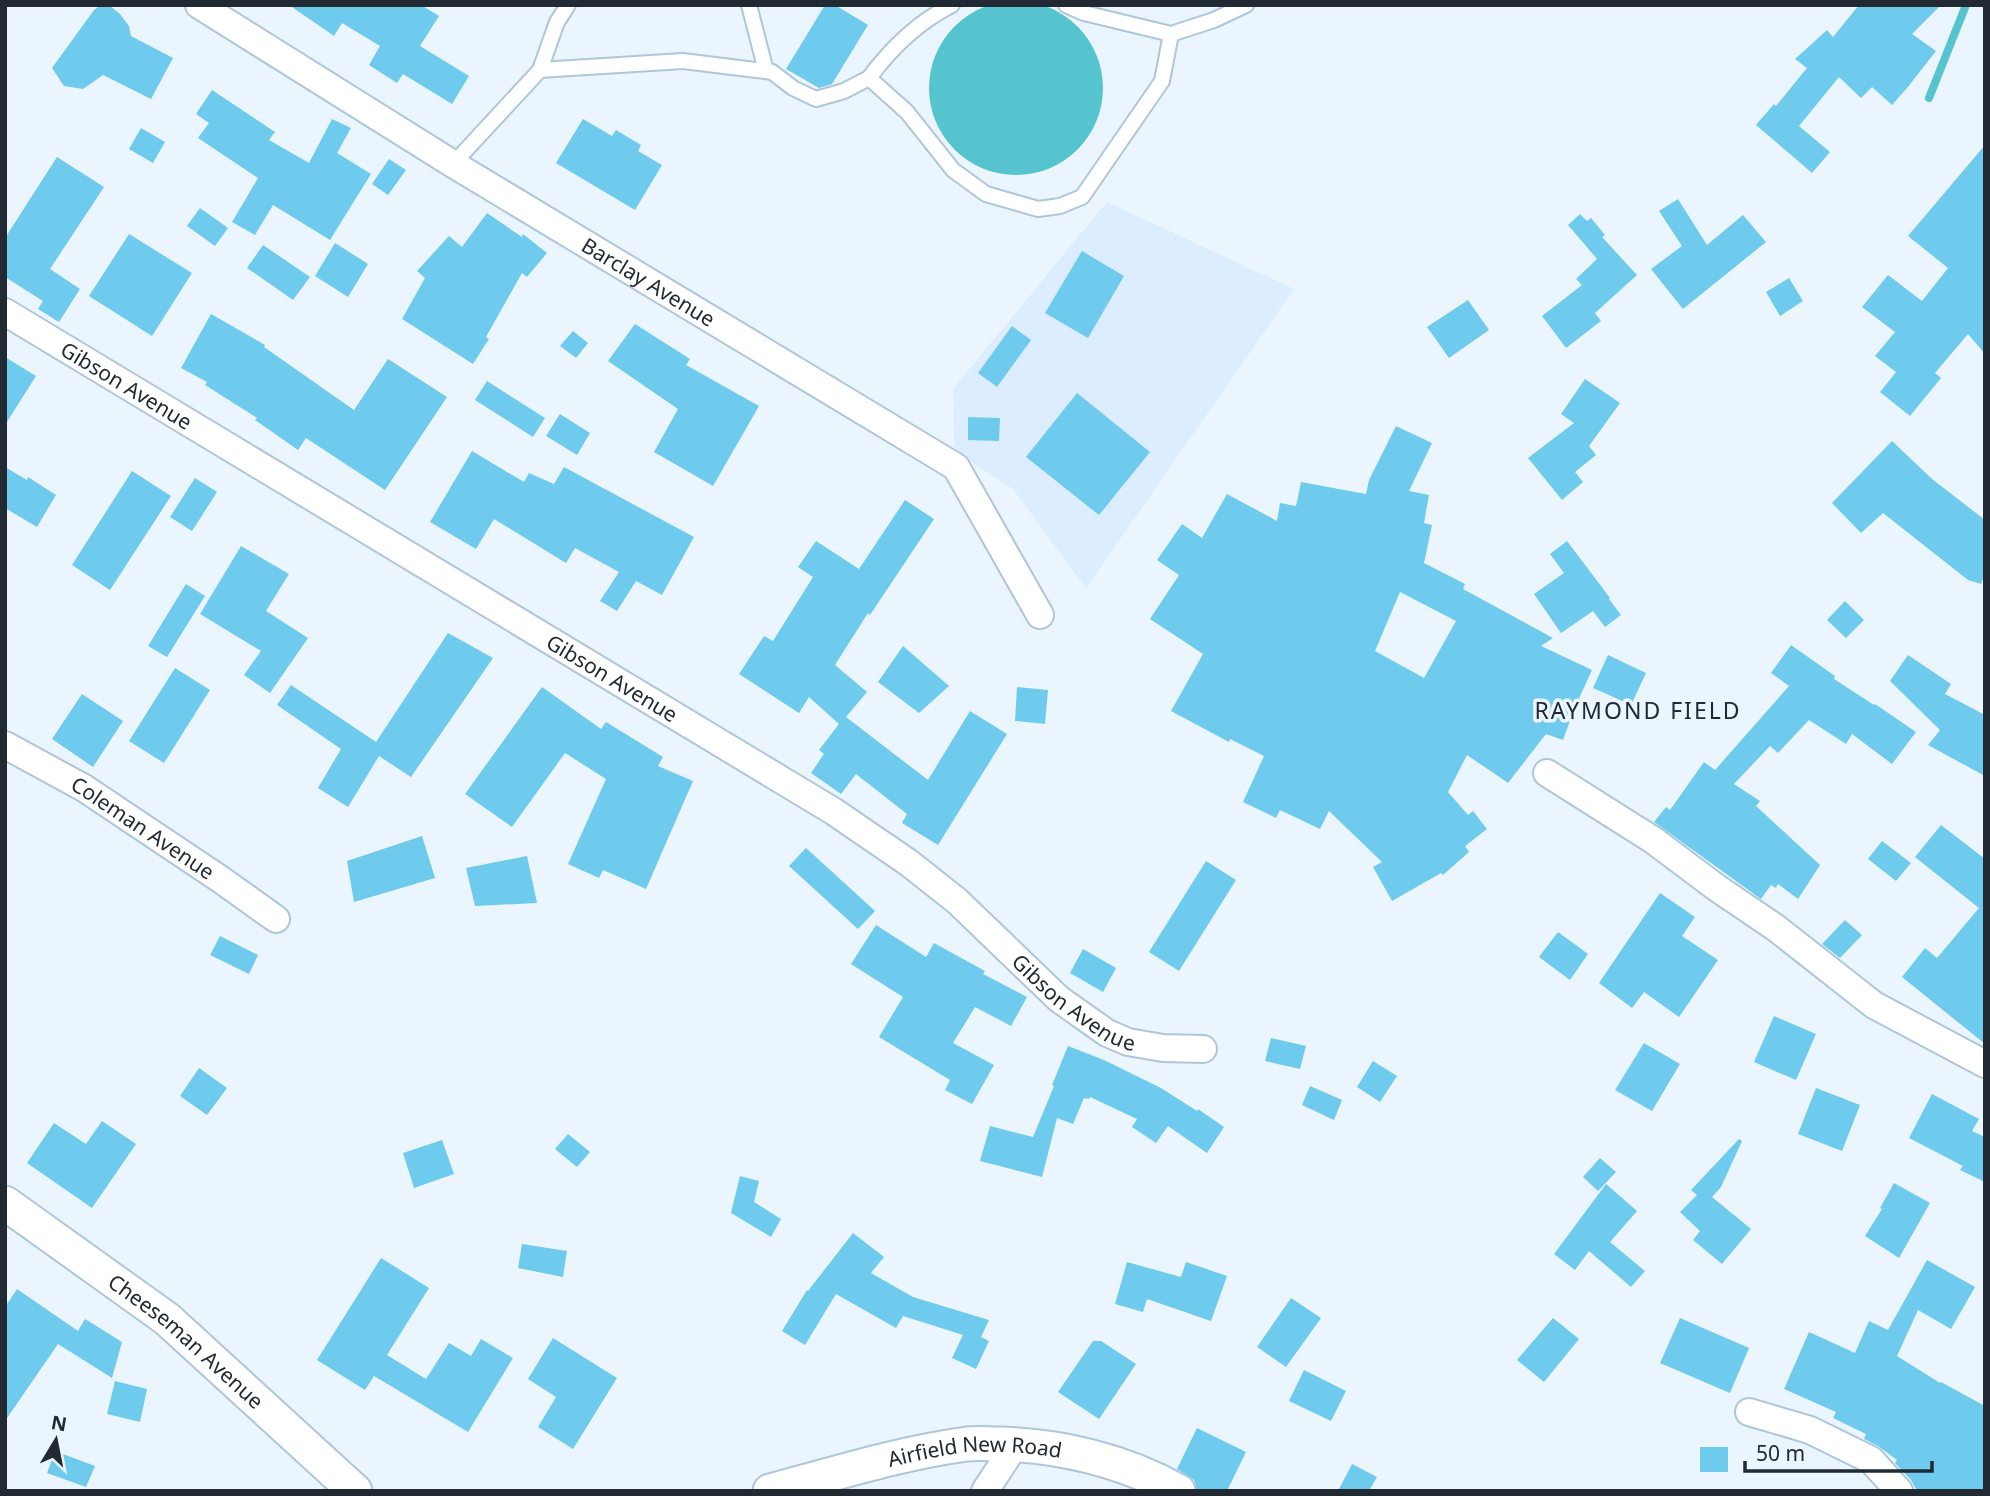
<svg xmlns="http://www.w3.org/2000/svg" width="1990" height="1496" font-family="'Noto Sans',sans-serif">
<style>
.built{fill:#dbedfe}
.water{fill:#56c4ce}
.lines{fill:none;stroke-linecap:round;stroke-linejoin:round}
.stream{stroke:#56c4ce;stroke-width:8}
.building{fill:#6ecbed;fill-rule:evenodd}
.service-casing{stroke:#aec6dc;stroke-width:18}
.minor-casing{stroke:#aec6dc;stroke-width:30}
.tertiary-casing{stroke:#aec6dc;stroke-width:37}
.service{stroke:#fff;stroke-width:14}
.minor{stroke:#fff;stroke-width:26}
.tertiary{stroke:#fff;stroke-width:33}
.labels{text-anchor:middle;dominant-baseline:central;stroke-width:7;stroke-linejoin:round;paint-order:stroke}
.street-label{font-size:21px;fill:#212a32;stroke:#ebf5fe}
.neighbourhood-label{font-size:23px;letter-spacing:2px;fill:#212a32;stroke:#ebf5fe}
</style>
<rect width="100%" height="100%" fill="#ebf5fe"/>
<polygon class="built" points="1107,202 1294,289 1086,588 1013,489 954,451 953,389"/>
<circle class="water" cx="1016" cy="88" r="87"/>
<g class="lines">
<polyline class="stream" points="1929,98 1966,5"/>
</g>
<g class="building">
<polygon points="101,5 109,5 120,14 129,26 131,36 173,58 151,99 103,75 83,89 64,86 52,68 94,10"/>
<polygon points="289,5 421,5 439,16 420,46 469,76 452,104 403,74 397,83 369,65 380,46 342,23 334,36"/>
<polygon points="825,5 835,5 868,25 832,84 819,88 786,69"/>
<polygon points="1859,5 1941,5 1912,34 1936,51 1907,88 1892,105 1872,87 1861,98 1839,77 1799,126 1830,152 1812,173 1756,125 1774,104 1776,106 1807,68 1795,59 1827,30 1833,37"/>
<polygon points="212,90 275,132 269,140 309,163 332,119 351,128 337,153 371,174 330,240 273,205 255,235 232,222 258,178 198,138 209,123 196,114"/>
<polygon points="583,119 612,136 616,130 641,145 638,151 662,165 635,210 556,163"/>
<polygon points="141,128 165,142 153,163 129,149"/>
<polygon points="1985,145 1985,354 1968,334 1935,373 1941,378 1910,416 1880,392 1896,372 1875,356 1895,332 1862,307 1888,275 1922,301 1948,268 1908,236"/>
<polygon points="57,157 104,187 50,269 80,289 59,322 38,309 43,301 5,277 5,238"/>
<polygon points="389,159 406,170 388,195 372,184"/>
<polygon points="1678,199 1707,245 1743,215 1766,242 1683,309 1651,269 1682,246 1659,211"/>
<polygon points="200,208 228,228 215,246 187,226"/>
<polygon points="487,213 522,237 523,234 547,253 527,277 522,273 486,337 489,339 473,364 402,319 425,278 417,271 449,236 462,247"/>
<polygon points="1580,214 1587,221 1591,218 1605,235 1602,237 1637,275 1595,313 1601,321 1566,348 1542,316 1582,285 1576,279 1597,259 1568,225"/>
<polygon points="129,234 192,273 152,336 89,296"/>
<polygon points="335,243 368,264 348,297 315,276"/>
<polygon points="263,245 310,277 293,300 247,268"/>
<polygon points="1082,251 1124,276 1088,338 1045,313"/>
<polygon points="1789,278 1803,301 1780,316 1766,292"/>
<polygon points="1468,300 1489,330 1449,358 1427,327"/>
<polygon points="211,314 265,345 264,347 354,410 388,359 447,397 385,490 306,438 298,450 255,420 257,418 205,385 207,382 181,368"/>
<polygon points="635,324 690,359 686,365 759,406 713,486 654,452 678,409 608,361"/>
<polygon points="1012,326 1031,340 997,387 978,373"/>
<polygon points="573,331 588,343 576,358 560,346"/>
<polygon points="5,357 36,376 5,425"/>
<polygon points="1585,379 1620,403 1589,446 1596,455 1575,472 1583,482 1562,500 1528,458 1574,423 1561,414"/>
<polygon points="487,381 545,418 533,437 475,400"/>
<polygon points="1077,393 1150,452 1099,515 1026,457"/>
<polygon points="560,414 590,433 577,455 546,436"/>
<polygon points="968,417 1000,418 999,441 968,440"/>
<path d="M1396 426 1432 443 1409 491 1429 495 1424 523 1432 525 1424 563 1465 584 1463 589 1553 638 1541 646 1592 670 1575 707 1563 740 1546 734 1508 783 1467 755 1448 792 1468 815 1473 811 1487 829 1465 846 1469 852 1443 875 1441 873 1392 901 1373 867 1382 862 1329 811 1320 829 1280 810 1276 818 1243 802 1264 756 1230 739 1229 742 1171 711 1203 654 1150 619 1179 575 1157 560 1182 524 1202 538 1227 494 1277 521 1280 503 1296 506 1301 482 1366 494 1369 480ZM1400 592 1456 621 1424 678 1375 651Z"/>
<polygon points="1892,441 1932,479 1985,520 1985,573 1981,584 1968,580 1883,513 1861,533 1832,503"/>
<polygon points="472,451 524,482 529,473 554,484 564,467 694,537 662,595 636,581 617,611 600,601 619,572 575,548 566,563 494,519 476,549 430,522"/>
<polygon points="5,467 27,480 28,477 56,495 37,527 5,508"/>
<polygon points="132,471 171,496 110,590 72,565"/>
<polygon points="195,478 217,492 192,531 170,517"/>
<polygon points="905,500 934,519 870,615 868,613 835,665 867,692 846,717 928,780 970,711 1007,734 938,845 902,823 907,814 856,774 841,794 811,773 824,754 819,750 839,724 809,697 799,713 739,674 764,636 773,641 813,577 798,567 816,541 859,569"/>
<polygon points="1567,541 1610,598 1609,599 1621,615 1605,627 1593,611 1561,633 1534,594 1564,573 1550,554"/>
<polygon points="241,546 289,574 266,611 308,638 270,693 244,675 261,651 200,614"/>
<polygon points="186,584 205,596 167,657 148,646"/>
<polygon points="1845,601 1864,620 1846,638 1827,620"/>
<polygon points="448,633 493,658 411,777 379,756 348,807 318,788 341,749 277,705 291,685 376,742"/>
<polygon points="1791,645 1835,676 1834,679 1874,705 1875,704 1916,732 1892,764 1852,734 1846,744 1809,720 1778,753 1770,746 1734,784 1760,801 1756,806 1820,865 1798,899 1778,884 1776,888 1771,885 1761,899 1654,822 1666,807 1670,810 1704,762 1715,770 1789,686 1771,673"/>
<polygon points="903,646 949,686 919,713 878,682"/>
<polygon points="1608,655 1646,673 1631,705 1593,688"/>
<polygon points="1908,655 1951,684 1945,694 1985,715 1985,776 1928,745 1940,730 1890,681"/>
<polygon points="175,668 210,690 164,763 129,741"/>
<polygon points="542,687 601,729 606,722 663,757 658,766 693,781 646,889 603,870 599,878 568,864 606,779 565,753 512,827 465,794"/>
<polygon points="1017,687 1048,690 1045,724 1015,721"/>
<polygon points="82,694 123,721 93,767 52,739"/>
<polygon points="1941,825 1985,859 1985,1044 1902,977 1925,948 1937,958 1979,908 1915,857"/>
<polygon points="422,836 435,878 354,902 347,861"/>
<polygon points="1882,841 1911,863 1896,881 1868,859"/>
<polygon points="806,848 875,911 858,929 789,866"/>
<polygon points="527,856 537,903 475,906 466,868"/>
<polygon points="1206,861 1236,880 1179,971 1149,952"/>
<polygon points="1660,893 1695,917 1682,936 1718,960 1679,1017 1644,992 1632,1008 1599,983"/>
<polygon points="1845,920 1862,935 1840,958 1822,944"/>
<polygon points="876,925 926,957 934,943 985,971 983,974 1027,997 1011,1026 975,1007 953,1043 994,1065 972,1104 945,1090 950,1080 879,1037 903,997 851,964"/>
<polygon points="1558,932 1588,954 1570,980 1539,957"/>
<polygon points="220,936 258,955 249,974 210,955"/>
<polygon points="1083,949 1116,968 1103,992 1070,973"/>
<polygon points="1774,1016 1816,1034 1796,1080 1754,1062"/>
<polygon points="1271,1038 1306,1046 1300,1069 1265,1061"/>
<polygon points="1644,1043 1680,1064 1652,1111 1615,1090"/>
<polygon points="1068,1046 1104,1060 1161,1088 1197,1111 1198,1109 1224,1127 1207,1153 1168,1126 1156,1143 1132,1127 1137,1119 1090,1097 1089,1099 1084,1098 1073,1124 1057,1118 1042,1177 980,1161 990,1126 1033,1137 1054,1086 1052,1085"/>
<polygon points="1373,1061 1397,1076 1380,1102 1357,1087"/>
<polygon points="199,1068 227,1088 207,1115 180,1096"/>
<polygon points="1310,1086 1342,1100 1334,1120 1302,1105"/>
<polygon points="1816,1088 1860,1105 1842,1151 1798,1134"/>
<polygon points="1932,1094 1979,1119 1972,1131 1985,1137 1985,1182 1960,1170 1963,1166 1909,1138"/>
<polygon points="102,1121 136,1144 92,1208 27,1163 54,1123 86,1144"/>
<polygon points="568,1134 590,1152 577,1167 555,1149"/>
<polygon points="1739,1139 1742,1141 1721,1187 1712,1197 1751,1229 1722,1264 1693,1240 1700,1231 1680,1212 1697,1195 1691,1190"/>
<polygon points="442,1140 454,1174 414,1188 403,1153"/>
<polygon points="1600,1158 1616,1172 1598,1191 1583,1177"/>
<polygon points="740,1176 759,1181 754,1202 781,1219 771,1237 731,1213"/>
<polygon points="1894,1183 1930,1203 1899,1258 1865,1236 1882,1209 1880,1208"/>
<polygon points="1606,1184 1637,1211 1610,1242 1645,1271 1631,1287 1589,1251 1575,1270 1554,1254"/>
<polygon points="853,1233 884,1257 871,1273 913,1297 989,1320 981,1337 989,1341 976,1369 952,1358 963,1335 903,1316 896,1328 836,1294 805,1345 782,1331 807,1290 808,1291"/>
<polygon points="522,1244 567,1251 563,1277 518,1268"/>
<polygon points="381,1258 429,1288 387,1355 426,1379 449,1343 471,1356 481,1339 513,1358 468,1432 374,1376 365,1390 317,1360"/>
<polygon points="1927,1260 1975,1287 1951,1329 1918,1310 1897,1356 1940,1383 1941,1382 1985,1406 1985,1491 1917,1491 1911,1480 1895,1463 1897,1460 1878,1446 1864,1439 1866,1434 1833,1418 1836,1412 1784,1389 1809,1332 1855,1353 1869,1321 1888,1330"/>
<polygon points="1127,1262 1181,1277 1186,1262 1227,1276 1211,1321 1147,1299 1143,1312 1115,1304"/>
<polygon points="17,1289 78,1331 85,1319 122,1342 112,1378 58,1344 5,1421 5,1307"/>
<polygon points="1291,1298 1321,1318 1286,1367 1257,1347"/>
<polygon points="1553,1318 1579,1339 1544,1382 1517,1360"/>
<polygon points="1680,1318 1749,1348 1730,1393 1660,1363"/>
<polygon points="553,1338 617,1378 573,1449 538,1427 556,1397 528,1379"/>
<polygon points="1093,1341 1101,1341 1136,1364 1099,1419 1058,1392"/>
<polygon points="1304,1370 1346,1391 1331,1421 1289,1401"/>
<polygon points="115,1381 147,1389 140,1422 107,1414"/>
<polygon points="1197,1428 1246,1452 1227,1491 1197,1491 1194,1480 1177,1469"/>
<rect x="1700" y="1447" width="28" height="25"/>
<polygon points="55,1451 95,1466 86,1487 47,1473"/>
<polygon points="1352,1464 1377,1477 1369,1491 1338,1491"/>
</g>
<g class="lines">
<defs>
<g id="service">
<polyline points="749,5 766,71"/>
<polyline points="1066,5 1084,13 1171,34 1214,20 1246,5"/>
<polyline points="540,70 557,22 568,5"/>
<path d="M869 78C892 47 918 22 952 5"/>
<polyline points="453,164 540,70 683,61 772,72 793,88 816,99 844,91 869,78 907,112 953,170 986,194 1038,209 1060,206 1082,197 1162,81 1171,34"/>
</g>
<g id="minor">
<path id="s1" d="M199 5 453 164 956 467 1040 615"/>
<path id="s2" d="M5 312 833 811 909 863 957 901 1059 999 1107 1033 1128 1042 1163 1048 1203 1049"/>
<path id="s3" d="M5 745 84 788 220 879 276 919"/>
<polyline points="1547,773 1653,840 1717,888 1776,928 1874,1005 1985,1064"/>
<polyline points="1749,1412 1810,1430 1871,1460 1899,1491"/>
<polyline points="985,1491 1015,1445"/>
</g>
<g id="tertiary">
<path id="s4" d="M5 1203 167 1319 355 1491"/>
<path id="s5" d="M770 1491C835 1474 900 1453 967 1444 977 1443 988 1444 999 1444 1059 1445 1125 1461 1178 1491"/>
</g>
</defs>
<use href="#service" class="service-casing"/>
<use href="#minor" class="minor-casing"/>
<use href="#tertiary" class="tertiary-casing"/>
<use href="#service" class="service"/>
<use href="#minor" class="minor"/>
<use href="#tertiary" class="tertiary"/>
</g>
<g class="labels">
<g class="street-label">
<text stroke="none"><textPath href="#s1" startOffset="528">Barclay Avenue</textPath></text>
<text stroke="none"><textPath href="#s2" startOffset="142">Gibson Avenue</textPath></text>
<text stroke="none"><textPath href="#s2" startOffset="709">Gibson Avenue</textPath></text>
<text stroke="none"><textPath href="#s3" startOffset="161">Coleman Avenue</textPath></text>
<text stroke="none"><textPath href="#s2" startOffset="1276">Gibson Avenue</textPath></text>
<text stroke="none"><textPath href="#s4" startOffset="228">Cheeseman Avenue</textPath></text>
<text stroke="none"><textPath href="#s5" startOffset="210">Airfield New Road</textPath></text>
</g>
<g class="neighbourhood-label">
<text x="1638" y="710">RAYMOND FIELD</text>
</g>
</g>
<rect width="1990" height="1496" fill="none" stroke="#212a32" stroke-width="14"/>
<g transform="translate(56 1440) rotate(10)" stroke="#ebf5fe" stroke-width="5" paint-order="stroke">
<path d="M0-5L12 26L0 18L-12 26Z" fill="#212a32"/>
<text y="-10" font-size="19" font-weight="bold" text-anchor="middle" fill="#212a32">N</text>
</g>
<path d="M1745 1461v10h187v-10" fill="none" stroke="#212a32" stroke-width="3.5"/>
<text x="1756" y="1461" font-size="21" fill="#212a32" stroke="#ebf5fe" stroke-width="5" paint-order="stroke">50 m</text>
</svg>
